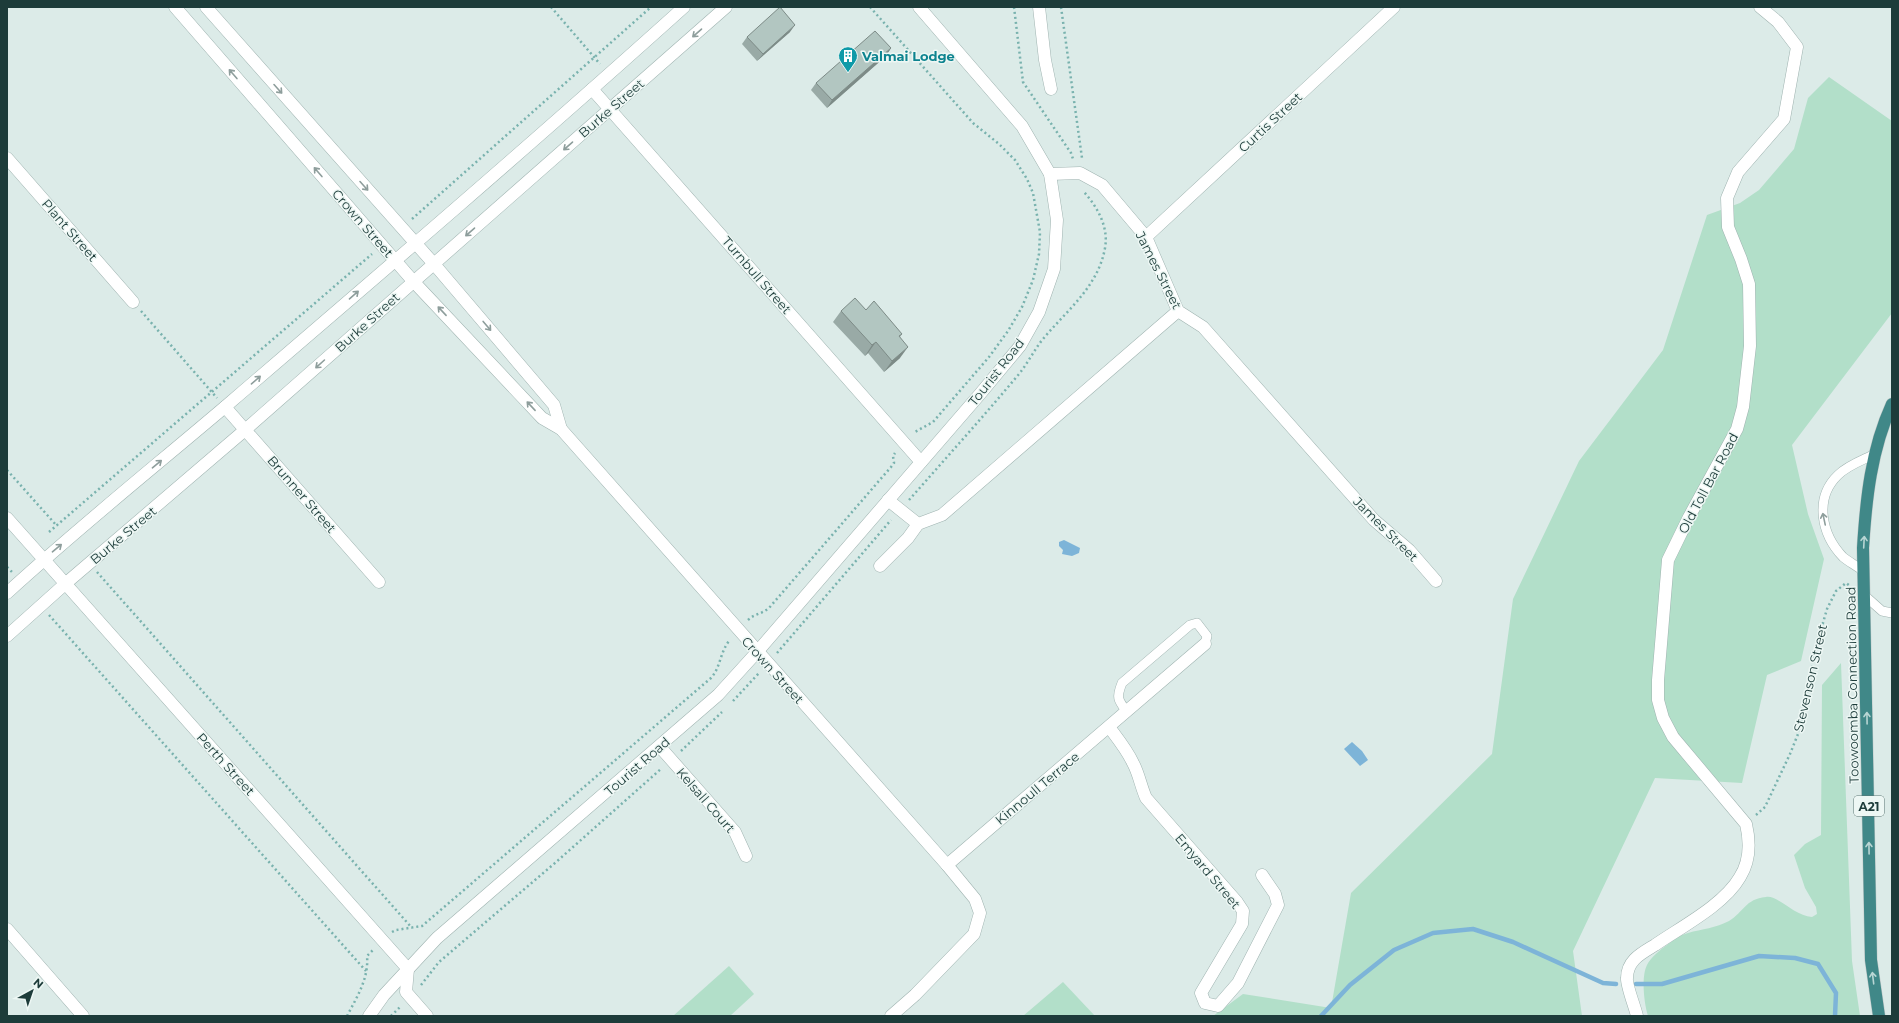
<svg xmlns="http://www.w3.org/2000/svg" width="1899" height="1023" font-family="Montserrat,sans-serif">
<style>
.green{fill:#b2dfc9}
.water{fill:#7db4d8}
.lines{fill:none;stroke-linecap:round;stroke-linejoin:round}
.stream{stroke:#7db4d8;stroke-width:4.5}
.service-casing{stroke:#9fb3b0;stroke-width:10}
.minor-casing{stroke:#9fb3b0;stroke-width:13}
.tertiary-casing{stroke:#9fb3b0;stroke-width:13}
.trunk-casing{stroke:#c0c8c8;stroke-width:13}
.path{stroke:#79b2ae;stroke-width:2.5;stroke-dasharray:2 3;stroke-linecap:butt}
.service{stroke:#fff;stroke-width:9}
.minor{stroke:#fff;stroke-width:12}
.tertiary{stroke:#fff;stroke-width:12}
.trunk{stroke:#408888;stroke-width:12}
.wall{fill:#99aaa6}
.shaded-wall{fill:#7d8b87}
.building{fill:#b2c6c1;stroke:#7d8b87}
.oneway{stroke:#8e9e9c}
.oneway2{stroke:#b9d6d4}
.labels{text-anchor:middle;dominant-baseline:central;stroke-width:3;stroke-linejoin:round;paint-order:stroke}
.shield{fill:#edf7f4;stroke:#5b7472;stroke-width:1}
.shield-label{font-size:12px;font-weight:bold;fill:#1d3c3a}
.culture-label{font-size:13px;font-weight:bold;fill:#0d838f;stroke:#edf7f4;text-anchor:start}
.street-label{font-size:13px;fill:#1d3c3a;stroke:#edf7f4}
</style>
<rect width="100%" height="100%" fill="#dcebe8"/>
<g class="green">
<polygon points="1829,77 1892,121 1892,313 1792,445 1808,514 1824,559 1801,661 1767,675 1742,783 1655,778 1573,951 1582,1016 1213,1016 1243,994 1331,1008 1351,893 1492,754 1513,599 1579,461 1663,350 1707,215 1740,203 1759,190 1794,149 1808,98"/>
<path d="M1841 663 1852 961 1860 1016H1648C1644 1003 1641 977 1647 965 1651 957 1660 950 1667 945 1673 940 1680 935 1688 933 1702 929 1716 928 1729 921 1744 912 1745 899 1766 897 1778 895 1794 916 1812 917L1817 914 1816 907 1805 888 1794 855 1805 844 1821 835 1822 685Z"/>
<polygon points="729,966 754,994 730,1016 673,1016"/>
<polygon points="1063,982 1095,1016 1023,1016"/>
</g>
<g class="water">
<polygon points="1064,540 1080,548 1079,553 1072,556 1062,554 1063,550 1059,546 1059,542"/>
<polygon points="1352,742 1362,751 1368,760 1360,766 1344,749"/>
</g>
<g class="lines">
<g class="stream">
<polyline points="1636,984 1662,984 1759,956 1795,958 1818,964 1836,993 1835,1016"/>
<polyline points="1321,1016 1350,985 1394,950 1433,933 1473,929 1513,942 1603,983 1616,984"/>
</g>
<defs>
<g id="service">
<path d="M1863 571C1857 566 1849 562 1843 557 1821 534 1814 498 1838 475 1848 465 1863 460 1875 454"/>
<polyline points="1864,595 1882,611 1892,613"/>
<path d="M1127 712C1118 700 1116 698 1122 683L1190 625 1197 623 1207 636 1205 644"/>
</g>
<g id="minor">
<polyline points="175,7 413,281 542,418 561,429 947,865 975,899 980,913 974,934 915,995 891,1016"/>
<polyline points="206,7 434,264 554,405 561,429"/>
<polyline points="1039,7 1045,60 1051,89"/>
<polyline points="592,89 921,462"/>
<polyline points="7,158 133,302"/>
<polyline points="1050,174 1080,173 1102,185 1146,237 1178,311 1203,327 1374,520 1409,550 1436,581"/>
<polyline points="1146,237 1394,7"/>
<polyline points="225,407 379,582"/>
<polyline points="888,500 918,524 942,515 1178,311"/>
<polyline points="7,518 408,969 406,992 427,1016"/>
<polyline points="880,566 908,538 918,524"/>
<path d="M7 593C78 528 153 468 226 406 380 274 534 142 684 7"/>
<polyline points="7,636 65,584 245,430 726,7"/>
<path d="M1109 727C1118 739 1127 750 1133 763 1139 774 1141 787 1146 798L1237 902 1243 911 1242 924 1201 993 1205 1003 1218 1006 1238 983 1278 905 1275 894 1262 875"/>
<polyline points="660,747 735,832 746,856"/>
<polyline points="947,865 1205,644"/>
<polyline points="7,929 83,1016"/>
<path d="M1637 1016C1635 1007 1626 985 1627 978 1627 960 1642 953 1655 945 1681 927 1724 905 1740 877 1750 861 1750 841 1746 824L1673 737 1663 718 1658 700V680L1668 560 1689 517 1737 429 1743 407 1750 346 1749 284 1741 259 1728 227 1727 198 1738 172 1784 119 1797 47 1778 22 1760 7"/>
</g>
<polyline id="tertiary" points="369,1016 384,995 437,938 718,695 757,652 980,394 1020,346 1039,312 1054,269 1057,220 1050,174 1022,126 919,7"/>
<path id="trunk" d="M1879 1016 1871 960 1863 548C1866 499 1871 450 1892 404"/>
</defs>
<use href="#service" class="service-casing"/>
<use href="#minor" class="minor-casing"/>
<use href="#tertiary" class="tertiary-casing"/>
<use href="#trunk" class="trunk-casing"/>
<g class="path">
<polyline points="551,7 600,64"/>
<polyline points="870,7 973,123 999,144 1015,160 1027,179 1033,193 1040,232 1039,254 1033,280 1022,307 1008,331 989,357 933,422 913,433"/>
<polyline points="1014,7 1023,82 1071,153 1073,159"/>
<polyline points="1061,7 1082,158"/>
<polyline points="412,219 651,7"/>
<polyline points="141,311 217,398"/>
<polyline points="7,470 57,526"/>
<path d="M909 500C946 458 983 417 1019 374 1028 363 1034 350 1043 339 1067 310 1098 287 1105 248 1109 227 1097 206 1083 191"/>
<polyline points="49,532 372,254"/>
<polyline points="7,567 12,572"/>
<polyline points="97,572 412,928"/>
<polyline points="49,615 366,971"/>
<path d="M748 620C754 614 762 614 769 608L891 467 894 463 893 456 895 453"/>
<polyline points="777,653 891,520"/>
<polyline points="733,701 759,673"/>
<polyline points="681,751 722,712"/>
<polyline points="1756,815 1765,807 1790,754 1800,729 1816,647 1827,609 1836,591 1846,583 1850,586"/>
<path d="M392 932 396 930 422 926 711 678C721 667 720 651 730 640"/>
<polyline points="421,985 439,962 555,863 662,768"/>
<path d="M347 1016C357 997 369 978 367 956L374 949"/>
<polyline points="391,1016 401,1006"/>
</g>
<use href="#service" class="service"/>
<use href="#minor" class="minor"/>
<use href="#tertiary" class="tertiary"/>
<use href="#trunk" class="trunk"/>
</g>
<g class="wall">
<polygon points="790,32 757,61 742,44 747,37"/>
<polygon points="891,48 886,56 827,108 811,90 816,83"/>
<polygon points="866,310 902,334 900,337 900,358 884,372 868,353 865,356 833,322 841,311"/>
</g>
<g class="shaded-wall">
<polygon points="795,25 790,32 757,61 763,54"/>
<polygon points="891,48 886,56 827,108 832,100"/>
<polygon points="876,342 868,353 865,356 872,345"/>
<polygon points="908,347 900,358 884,372 892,361"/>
</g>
<g class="building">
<polygon points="780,7 795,25 763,54 747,37"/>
<polygon points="875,31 891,48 832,100 816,83"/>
<polygon points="855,298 866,310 874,301 902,334 899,336 908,347 892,361 876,342 872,345 841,311"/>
</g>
<defs><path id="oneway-shaft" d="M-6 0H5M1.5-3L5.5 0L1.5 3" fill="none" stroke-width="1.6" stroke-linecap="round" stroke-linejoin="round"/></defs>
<g class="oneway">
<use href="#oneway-shaft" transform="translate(697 33) rotate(139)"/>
<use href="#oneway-shaft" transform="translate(233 74) rotate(-131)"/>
<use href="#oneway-shaft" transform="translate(278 89) rotate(48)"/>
<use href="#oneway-shaft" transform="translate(568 146) rotate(139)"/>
<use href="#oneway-shaft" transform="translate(318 172) rotate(-131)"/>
<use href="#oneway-shaft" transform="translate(364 186) rotate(48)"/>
<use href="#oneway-shaft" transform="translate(470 232) rotate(139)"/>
<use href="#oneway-shaft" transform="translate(354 295) rotate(-41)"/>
<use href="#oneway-shaft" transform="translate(442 311) rotate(-133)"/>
<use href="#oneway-shaft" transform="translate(487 326) rotate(50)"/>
<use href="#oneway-shaft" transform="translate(320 364) rotate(138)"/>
<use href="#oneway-shaft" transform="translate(256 380) rotate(-41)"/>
<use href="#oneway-shaft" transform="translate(531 406) rotate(-133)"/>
<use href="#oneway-shaft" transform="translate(157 464) rotate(-40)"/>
<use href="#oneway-shaft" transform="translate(1824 519) rotate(-102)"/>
<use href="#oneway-shaft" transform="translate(57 548) rotate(-40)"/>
</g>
<g class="oneway2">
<use href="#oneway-shaft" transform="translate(1864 542) rotate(-87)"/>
<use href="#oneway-shaft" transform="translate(1867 718) rotate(-91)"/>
<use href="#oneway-shaft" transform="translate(1869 848) rotate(-91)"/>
<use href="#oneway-shaft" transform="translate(1873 978) rotate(-97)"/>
</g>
<defs>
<symbol id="building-pin" viewBox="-11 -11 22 30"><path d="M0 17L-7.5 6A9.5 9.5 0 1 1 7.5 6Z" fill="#0f9aa8" stroke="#edf7f4"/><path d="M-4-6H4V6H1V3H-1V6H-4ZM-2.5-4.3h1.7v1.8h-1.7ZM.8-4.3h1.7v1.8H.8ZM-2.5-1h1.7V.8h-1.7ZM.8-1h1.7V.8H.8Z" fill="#fff"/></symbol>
</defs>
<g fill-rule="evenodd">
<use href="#building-pin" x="837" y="45" width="22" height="30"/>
</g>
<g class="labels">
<rect class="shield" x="1854" y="796" width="30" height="20" rx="3"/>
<g class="shield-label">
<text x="1869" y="806">A21</text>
</g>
<g class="culture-label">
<text x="862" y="56">Valmai Lodge</text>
</g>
<g class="street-label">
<text transform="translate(611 108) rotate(-41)">Burke Street</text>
<text transform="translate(1270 122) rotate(-43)">Curtis Street</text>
<text transform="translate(363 223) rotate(49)">Crown Street</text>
<text transform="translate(70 230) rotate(49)">Plant Street</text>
<text transform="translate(1159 270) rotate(63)">James Street</text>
<text transform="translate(757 275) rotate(49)">Turnbull Street</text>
<text transform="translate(367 322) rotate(-42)">Burke Street</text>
<text transform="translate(996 372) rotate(-52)">Tourist Road</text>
<text transform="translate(1708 483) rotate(-62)">Old Toll Bar Road</text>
<text transform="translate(302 494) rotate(49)">Brunner Street</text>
<text transform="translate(1386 529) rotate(45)">James Street</text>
<text transform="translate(123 535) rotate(-40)">Burke Street</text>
<text transform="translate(773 670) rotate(48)">Crown Street</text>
<text transform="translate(1810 678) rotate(-77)">Stevenson Street</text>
<text transform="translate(1852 685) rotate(-91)">Toowoomba Connection Road</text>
<text transform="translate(226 764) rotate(48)">Perth Street</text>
<text transform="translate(637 766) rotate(-41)">Tourist Road</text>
<text transform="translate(1037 788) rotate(-40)">Kinnoull Terrace</text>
<text transform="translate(706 800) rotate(49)">Kelsall Court</text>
<text transform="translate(1208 871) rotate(50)">Emyard Street</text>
</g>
</g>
<rect width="1899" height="1023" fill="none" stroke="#1d3c3a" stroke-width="16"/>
<g transform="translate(32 991) rotate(40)" stroke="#edf7f4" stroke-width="3" paint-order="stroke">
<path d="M0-3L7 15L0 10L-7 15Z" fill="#1d3c3a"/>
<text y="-6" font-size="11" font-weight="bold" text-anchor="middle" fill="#1d3c3a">N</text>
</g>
</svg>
